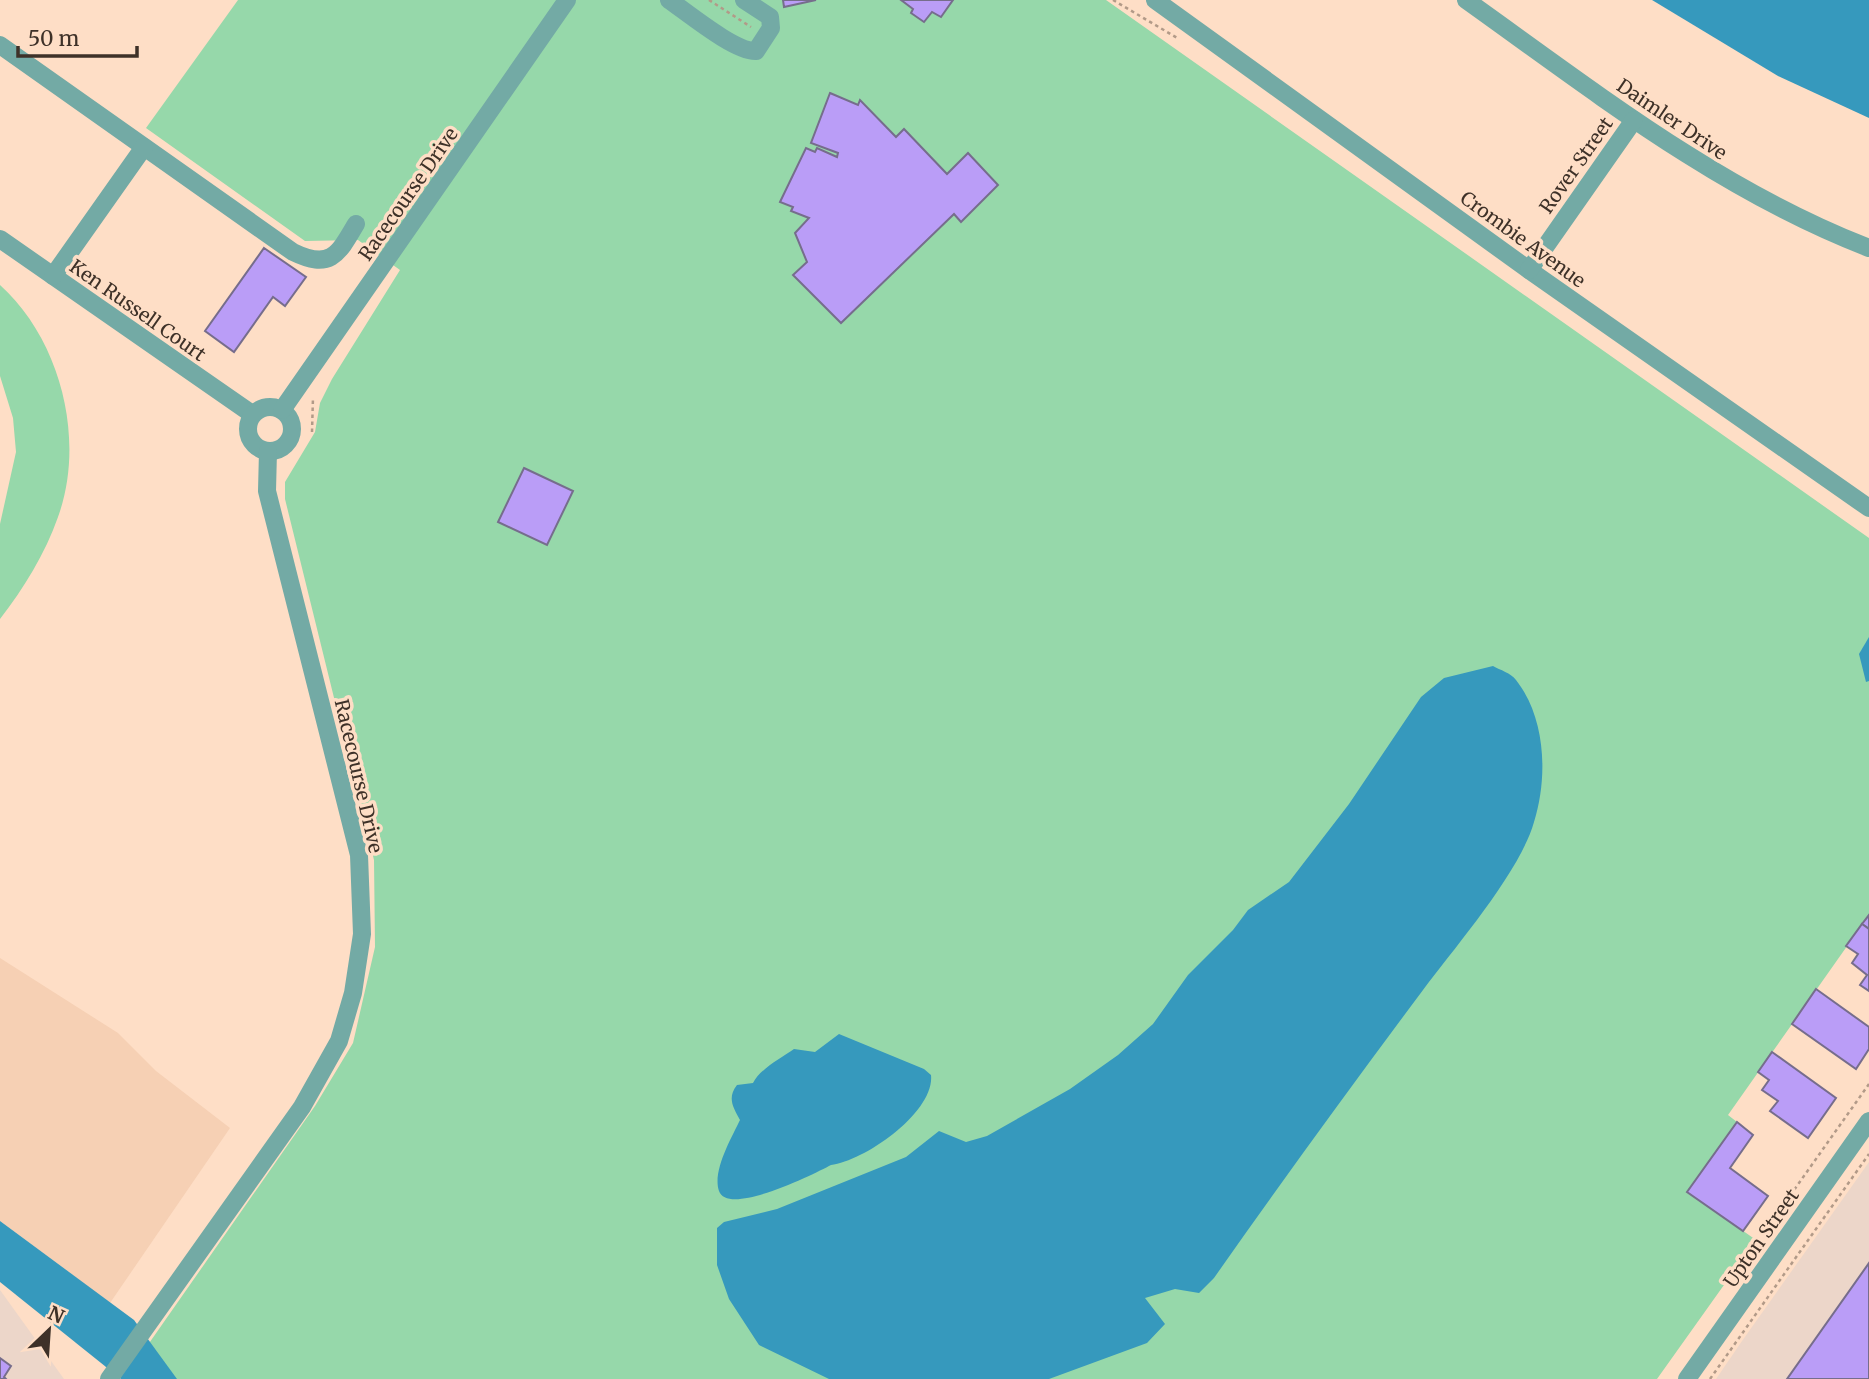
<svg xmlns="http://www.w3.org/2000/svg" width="1869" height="1379" font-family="Merriweather,serif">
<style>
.commercial{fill:#ecd6c9}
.built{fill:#f6d0b4}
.green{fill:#96d8aa}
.water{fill:#3699bd}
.building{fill:#ba9df7;stroke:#766d8c;stroke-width:2}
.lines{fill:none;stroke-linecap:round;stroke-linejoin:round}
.path{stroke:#b29a88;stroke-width:2.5;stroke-dasharray:3.5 3.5;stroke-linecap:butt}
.minor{stroke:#73aaa5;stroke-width:18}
.labels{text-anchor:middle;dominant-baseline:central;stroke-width:7;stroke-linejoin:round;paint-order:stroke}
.street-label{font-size:19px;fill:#3e3128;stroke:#fedec6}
</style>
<rect width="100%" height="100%" fill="#fedec6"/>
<g class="commercial">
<polygon points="1869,1162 1869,1379 1716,1379 1742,1341"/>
<polygon points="0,1290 64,1379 0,1379"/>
</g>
<polygon class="built" points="0,958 118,1033 156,1071 230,1128 110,1303 0,1221"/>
<g class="green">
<polygon points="238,0 1106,0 1869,538 1869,915 1728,1115 1737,1122 1688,1192 1756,1240 1657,1379 124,1379 315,1106 353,1043 375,947 374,860 285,499 285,482 315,432 320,403 332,379 400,270 358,240 305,241 146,128"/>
<path d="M0 285C61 340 86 440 58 517 45 554 24 588 0 619V524L16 452 13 418 0 376Z"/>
</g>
<g class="water">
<polygon points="1652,0 1869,0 1869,118 1778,76"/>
<polygon points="1869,637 1869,681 1866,682 1859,654"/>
<path d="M1493 666C1500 670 1511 673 1516 680 1546 718 1548 777 1534 822 1520 872 1455 947 1423 990 1352 1085 1282 1181 1214 1278L1199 1293 1175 1289 1145 1298 1165 1324 1147 1343 1049 1379H829L759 1345 729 1299 717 1265V1228L724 1222 777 1209 906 1157 939 1131 966 1142 987 1136 1070 1089 1118 1055 1153 1024 1188 975 1233 930 1248 910 1289 882 1349 804 1421 697 1444 678Z"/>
<path d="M839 1034 924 1069 931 1075C935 1112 865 1161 831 1165 814 1174 728 1217 719 1191 712 1171 732 1137 740 1120 733 1107 727 1098 737 1085L753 1083C760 1069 781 1058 794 1049L815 1052Z"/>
<polygon points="0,1221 134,1320 177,1379 121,1379 0,1282"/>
</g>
<g class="building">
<polygon points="783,0 816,0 784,7"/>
<polygon points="901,0 953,0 941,17 932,12 924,22 911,13 913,9"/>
<polygon points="830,93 858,105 860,100 896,137 904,129 947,174 968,153 998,185 961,222 954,214 841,323 793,275 807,262 795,233 809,218 791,211 793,207 780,202 806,148 815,152 817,148 837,157 838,153 811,143"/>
<polygon points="264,248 306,277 285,306 273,297 234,352 205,331"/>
<polygon points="524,468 573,491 547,545 498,522"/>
<polygon points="1869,915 1869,929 1862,924"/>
<polygon points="1862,924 1869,929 1869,991 1860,985 1867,975 1852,963 1858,954 1846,946"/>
<polygon points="1816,989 1869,1027 1869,1049 1856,1069 1792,1024"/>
<polygon points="1772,1052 1836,1098 1808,1138 1770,1111 1778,1101 1762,1090 1769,1080 1758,1072"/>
<polygon points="1737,1122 1753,1135 1730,1168 1768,1196 1743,1231 1687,1192"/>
<polygon points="1869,1263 1869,1379 1787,1379"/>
<polygon points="0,1358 11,1366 4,1377 6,1379 0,1379"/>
</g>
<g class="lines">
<g class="path">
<polyline points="709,0 751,27"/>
<polyline points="1113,0 1179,39"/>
<polyline points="312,432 313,397"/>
<polyline points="1758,1241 1869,1084"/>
<polyline points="1710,1379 1869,1154"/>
</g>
<g class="minor">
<path d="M669 0C688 13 735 52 756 51L771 28 770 17 744 0"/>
<polyline points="1155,0 1529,270 1869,508"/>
<path d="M1466 0C1595 92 1721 191 1869 248"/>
<path d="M0 45 293 252C330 270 338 255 356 224"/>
<polyline points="0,239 252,414"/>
<polyline points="1529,270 1634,120"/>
<polyline points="53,276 144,147"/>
<circle cx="270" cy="429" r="22"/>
<polyline points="282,410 567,0"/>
<polyline points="109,1379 302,1107 339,1041 353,993 362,934 359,855 267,491 268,451"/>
<polyline points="1687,1379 1869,1121"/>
</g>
</g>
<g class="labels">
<g class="street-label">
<text transform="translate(1672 119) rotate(34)">Daimler Drive</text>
<text transform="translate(1576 165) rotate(-55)">Rover Street</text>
<text transform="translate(408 194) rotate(-55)">Racecourse Drive</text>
<text transform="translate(1523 239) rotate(36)">Crombie Avenue</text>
<text transform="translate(138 310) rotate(35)">Ken Russell Court</text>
<text transform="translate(359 776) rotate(77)">Racecourse Drive</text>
<text transform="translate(1761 1238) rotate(-55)">Upton Street</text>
</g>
</g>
<g transform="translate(49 1330) rotate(25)" stroke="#fedec6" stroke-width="5" paint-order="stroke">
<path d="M0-5L12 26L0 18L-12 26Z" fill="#3e3128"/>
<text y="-10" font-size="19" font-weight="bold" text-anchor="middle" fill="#3e3128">N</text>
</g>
<path d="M18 46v10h119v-10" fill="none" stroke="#3e3128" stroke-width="3.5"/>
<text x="28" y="46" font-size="21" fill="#3e3128" stroke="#fedec6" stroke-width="5" paint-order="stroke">50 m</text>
</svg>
